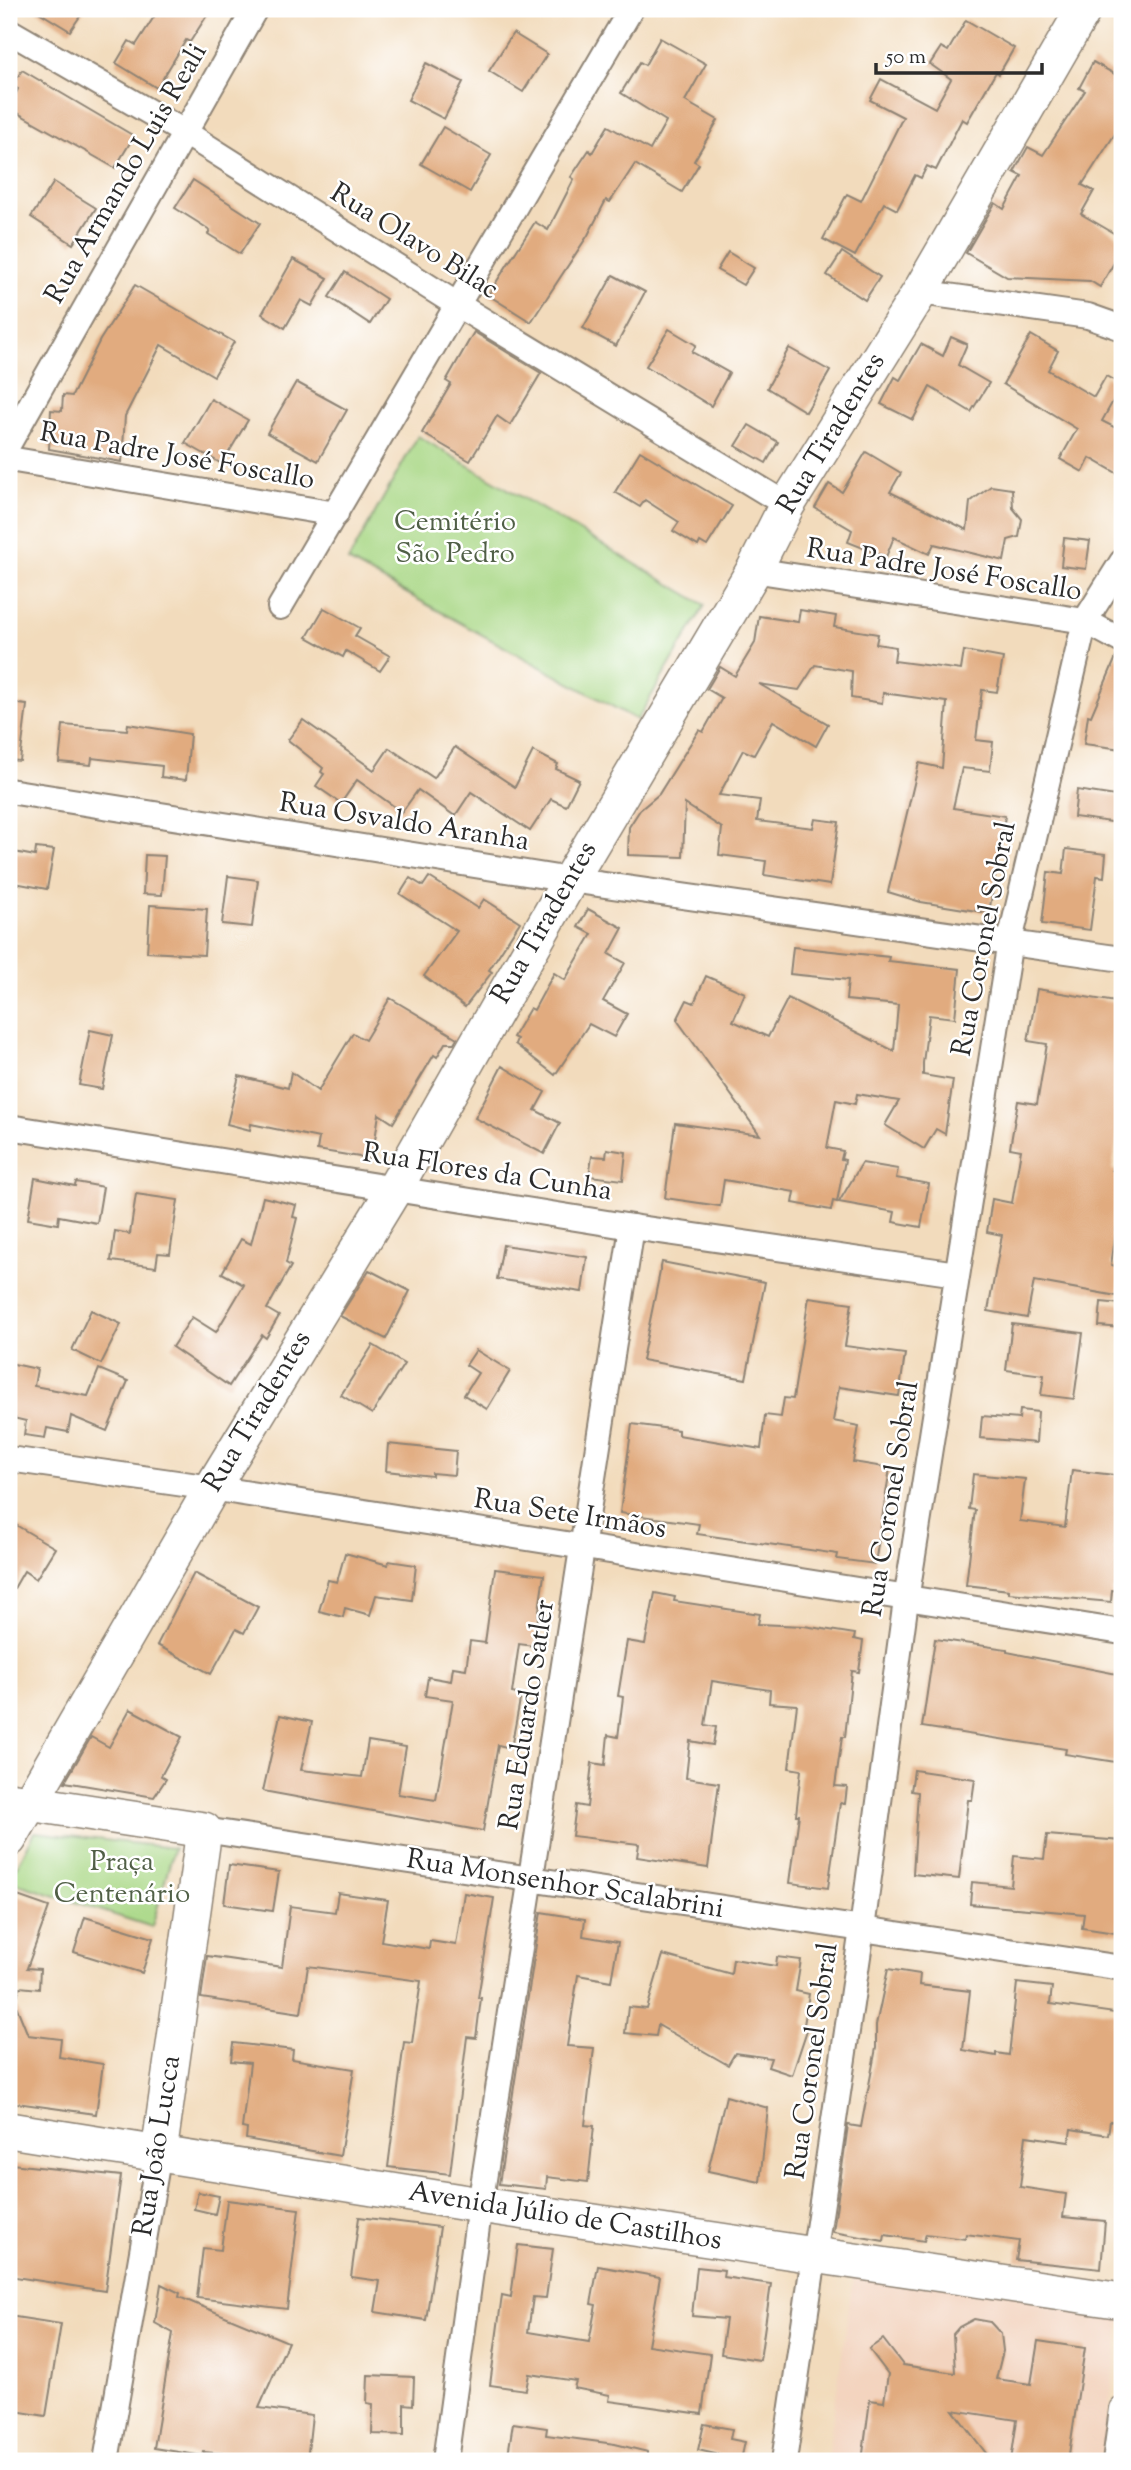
<svg xmlns="http://www.w3.org/2000/svg" width="1131" height="2470" font-family="'Sorts Mill Goudy',serif">
<style>
.built{fill:#f3d4bf}
.green{fill:#a8d784;stroke:#6a8158;stroke-width:2}
.building{fill:#e1ab7f}
.lines{fill:none;stroke-linecap:round;stroke-linejoin:round}
.street-casing{stroke:#8e8374;stroke-width:28}
.secondary-casing{stroke:#8e8374;stroke-width:38}
.street{stroke:#fff;stroke-width:24}
.secondary{stroke:#fff;stroke-width:35}
.labels{text-anchor:middle;dominant-baseline:central;stroke-width:5;stroke-linejoin:round;paint-order:stroke}
.street-label{font-size:28px;fill:#2b2b2b;stroke:#fff}
.park-label{font-size:28px;fill:#505f46;stroke:#fff}
</style>
<rect width="100%" height="100%" fill="#fff"/>
<filter id="ink" filterUnits="userSpaceOnUse"><feTurbulence type="fractalNoise" baseFrequency=".0143" numOctaves="2"/><feDisplacementMap in="SourceGraphic" scale="14" xChannelSelector="R" yChannelSelector="G"/><feConvolveMatrix kernelMatrix="1 2 1 2 8 2 1 2 1" color-interpolation-filters="sRGB"/></filter>
<filter id="wash" filterUnits="userSpaceOnUse"><feTurbulence type="fractalNoise" baseFrequency=".00686" numOctaves="4" result="noise"/><feDisplacementMap in="SourceGraphic" scale="28" xChannelSelector="R" yChannelSelector="G"/><feGaussianBlur stdDeviation="1.57" result="paint"/><feColorMatrix in="noise" values="0 0 0 0 0 0 0 0 0 0 0 0 0 0 0 0 0 1.4 0 .05"/><feComposite in="paint" operator="in"/></filter>
<g filter="url(#wash)">
<rect width="100%" height="100%" fill="#f2dbbc"/>
<polygon class="built" points="854,2269 1122,2308 1102,2461 827,2461"/>
<g class="green">
<polygon points="418,436 705,605 637,720 348,561"/>
<polygon points="35,1832 174,1848 152,1927 9,1881"/>
</g>
<g id="blocks">
<g class="building">
<polygon points="34,9 85,9 70,31"/>
<polygon points="159,9 211,9 190,42 186,40 157,88 116,63 129,41 136,45"/>
<polygon points="966,20 1014,48 999,74 996,72 967,122 962,119 936,170 927,166 921,178 915,175 897,210 884,203 855,256 823,239 847,194 861,201 903,117 870,100 881,79 935,108 951,79 930,64 941,47 948,51"/>
<polygon points="513,33 547,54 523,92 489,71"/>
<polygon points="660,38 706,64 685,101 718,120 694,161 699,164 682,192 635,164 610,202 606,200 588,235 531,322 488,295 535,222 548,230 574,179 571,177 589,150 592,153 608,126 650,150 666,121 621,93 640,62 645,65"/>
<polygon points="1093,62 1122,78 1122,123 1082,185 1094,191 1081,214 1122,238 1122,249 1100,287 1090,281 1007,277 966,253 995,203 1004,209 1022,176 1014,172 1028,147 1043,155 1085,91 1079,88"/>
<polygon points="426,63 463,82 444,119 408,100"/>
<polygon points="22,70 134,136 115,168 9,108 18,89 12,86"/>
<polygon points="443,127 491,155 470,192 421,164"/>
<polygon points="193,180 260,223 240,254 208,234 210,230 175,208"/>
<polygon points="54,182 96,208 73,244 31,217"/>
<polygon points="728,252 754,268 743,285 717,270"/>
<polygon points="842,252 880,277 865,300 827,275"/>
<polygon points="293,259 328,278 312,306 301,300 285,328 262,314"/>
<polygon points="345,272 386,299 370,324 329,297"/>
<polygon points="613,275 645,292 616,346 583,328"/>
<polygon points="135,285 234,342 214,376 161,345 125,416 122,462 49,449 51,410 62,411 63,395 72,396 100,340"/>
<polygon points="669,329 696,345 692,352 729,373 711,406 646,366"/>
<polygon points="474,332 541,373 510,425 497,416 470,461 422,433 451,384 446,381"/>
<polygon points="1031,335 1058,351 1048,370 1094,397 1106,376 1122,385 1102,421 1122,431 1122,476 1090,458 1083,472 1060,459 1077,429 1003,384"/>
<polygon points="951,337 967,344 958,365 989,383 971,412 930,387 913,420 881,404 895,377 900,380 921,344 943,356"/>
<polygon points="789,348 830,371 806,412 767,388"/>
<polygon points="296,382 347,410 318,461 267,433"/>
<polygon points="211,399 248,420 222,464 185,443"/>
<polygon points="749,425 778,442 766,463 736,446"/>
<polygon points="640,451 732,506 707,546 700,542 698,546 673,531 679,522 645,500 640,507 615,492"/>
<polygon points="866,452 901,473 890,492 967,530 970,502 991,486 1012,489 1013,508 1022,519 1019,537 1008,540 1004,561 934,544 929,554 894,537 886,557 848,542 852,530 815,508 829,484 842,492"/>
<polygon points="1064,538 1090,541 1086,569 1061,566"/>
<polygon points="324,608 360,628 355,636 390,656 380,671 346,651 343,657 307,637"/>
<polygon points="800,610 836,616 834,627 878,634 876,644 896,647 894,661 961,670 964,651 1003,658 997,692 982,690 976,740 993,742 990,771 962,768 953,808 1005,816 989,913 921,902 888,892 919,763 942,768 947,702 883,693 882,703 851,698 852,671 815,665 799,690 759,684 828,724 816,746 773,721 754,755 743,750 719,795 760,800 757,821 813,828 815,819 839,822 830,885 764,875 766,861 719,855 722,828 685,804 683,857 628,855 629,827 640,810 659,794 699,730 703,732 722,698 707,689 720,667 735,676 755,643 759,616 798,622"/>
<polygon points="1117,655 1122,656 1122,749 1084,744 1088,715 1091,716"/>
<polygon points="9,703 27,705 20,761 9,760"/>
<polygon points="303,720 374,770 389,748 434,778 455,747 515,787 533,751 558,764 556,769 579,780 566,806 551,799 530,831 471,792 455,816 418,790 402,812 357,780 341,803 316,786 324,774 321,772 323,768 288,740"/>
<polygon points="128,724 190,734 186,780 161,777 162,766 92,758 91,765 59,762 63,725 127,730"/>
<polygon points="1077,790 1122,797 1118,823 1074,817"/>
<polygon points="36,848 54,850 47,889 9,882 9,851 35,856"/>
<polygon points="1066,849 1106,854 1104,877 1097,876 1090,930 1042,924 1048,872 1063,874"/>
<polygon points="145,855 165,856 162,895 143,894"/>
<polygon points="228,876 258,880 252,927 222,924"/>
<polygon points="429,877 478,908 484,899 520,922 489,970 492,972 465,1007 424,976 457,931 400,894 410,878 423,886"/>
<polygon points="150,905 207,909 204,955 147,952"/>
<polygon points="588,909 623,928 609,954 625,963 603,1001 627,1014 614,1037 589,1024 555,1075 515,1044 517,1039 513,1037 530,1008 534,1010 554,973 565,980 592,934 578,927"/>
<polygon points="793,947 889,957 888,961 960,969 955,1018 929,1015 923,1063 923,1075 953,1080 945,1134 936,1129 924,1149 885,1125 899,1101 857,1094 855,1104 836,1100 827,1148 843,1151 841,1159 845,1160 837,1202 833,1201 831,1210 793,1203 795,1192 724,1180 720,1206 665,1198 675,1123 760,1135 677,1020 687,1000 694,1003 706,976 745,993 733,1021 768,1037 788,998 894,1051 898,1005 846,1000 848,980 790,974"/>
<polygon points="1037,989 1122,1003 1122,1108 1112,1170 1122,1172 1122,1220 1118,1219 1111,1265 1122,1267 1117,1296 1034,1281 1027,1318 988,1311 1002,1235 987,1232 992,1199 1012,1203 1021,1150 1010,1148 1018,1101 1037,1104 1047,1044 1028,1041"/>
<polygon points="390,998 457,1038 454,1043 445,1043 437,1057 434,1055 393,1123 379,1114 372,1159 317,1150 319,1138 251,1124 250,1130 227,1124 239,1076 288,1088 291,1072 318,1091 353,1033 365,1040"/>
<polygon points="90,1030 113,1035 102,1089 79,1085"/>
<polygon points="502,1066 545,1092 535,1110 560,1123 544,1154 475,1118"/>
<polygon points="607,1149 626,1152 623,1180 589,1176 592,1156 606,1157"/>
<polygon points="862,1163 898,1169 896,1178 929,1184 921,1227 893,1222 895,1212 839,1202"/>
<polygon points="35,1178 75,1186 76,1182 103,1187 97,1223 59,1216 58,1224 28,1219"/>
<polygon points="136,1194 178,1200 170,1254 158,1253 156,1267 111,1261 115,1231 130,1234"/>
<polygon points="263,1197 296,1205 293,1217 297,1218 286,1263 291,1266 267,1309 279,1316 266,1338 262,1335 229,1386 172,1347 192,1317 216,1332 244,1285 222,1273 241,1239 251,1244"/>
<polygon points="503,1245 587,1257 582,1292 497,1279"/>
<polygon points="662,1262 765,1282 746,1379 642,1360"/>
<polygon points="369,1270 410,1291 386,1339 340,1316"/>
<polygon points="809,1297 852,1303 845,1346 905,1354 899,1396 839,1387 833,1421 859,1426 853,1462 890,1468 875,1564 837,1559 838,1554 697,1534 699,1524 620,1513 632,1424 678,1430 678,1435 761,1449 765,1415 781,1417 784,1398 793,1399"/>
<polygon points="1101,1302 1122,1304 1122,1328 1099,1326"/>
<polygon points="91,1310 121,1324 101,1364 72,1350"/>
<polygon points="1012,1324 1083,1333 1074,1399 1041,1395 1044,1375 1006,1370"/>
<polygon points="373,1345 404,1364 372,1414 341,1395"/>
<polygon points="476,1350 510,1371 487,1409 464,1395 478,1373 466,1365"/>
<polygon points="9,1363 37,1369 34,1386 88,1396 99,1369 128,1381 107,1431 71,1416 68,1432 47,1428 45,1438 24,1435 26,1421 9,1417"/>
<polygon points="1020,1410 1038,1412 1036,1443 980,1438 982,1416 1019,1419"/>
<polygon points="388,1444 456,1451 454,1475 432,1473 432,1476 386,1471"/>
<polygon points="1072,1470 1122,1476 1122,1591 1112,1590 1111,1602 1009,1593 1009,1590 966,1585 975,1510 969,1509 973,1474 1025,1479 1020,1521 1065,1527"/>
<polygon points="9,1521 55,1548 36,1579 24,1571 9,1597"/>
<polygon points="345,1553 388,1565 389,1561 416,1565 412,1600 376,1595 370,1615 345,1608 343,1617 319,1611 328,1580 337,1582"/>
<polygon points="495,1569 544,1575 534,1646 519,1644 512,1693 521,1695 511,1748 498,1745 483,1831 263,1791 280,1715 312,1722 301,1770 362,1777 368,1741 406,1747 398,1794 436,1800 453,1700 425,1696 428,1677 451,1681 453,1667 466,1669 470,1641 485,1643"/>
<polygon points="194,1573 258,1607 244,1633 236,1629 211,1674 157,1645"/>
<polygon points="655,1593 675,1597 674,1601 760,1614 758,1624 804,1626 855,1634 854,1639 863,1641 859,1672 852,1671 845,1737 842,1737 835,1786 847,1787 845,1804 840,1803 828,1888 790,1883 799,1815 796,1815 801,1770 789,1768 797,1705 769,1703 770,1690 712,1681 705,1725 716,1727 713,1745 690,1741 686,1778 719,1783 708,1868 637,1857 639,1844 572,1836 576,1805 587,1807 592,1763 605,1765 608,1735 618,1737 623,1697 618,1696 627,1641 645,1644"/>
<polygon points="935,1639 1007,1649 1007,1652 1122,1675 1122,1763 1065,1754 1066,1749 922,1727"/>
<polygon points="130,1709 182,1737 161,1776 166,1779 154,1797 65,1782 91,1737 109,1747"/>
<polygon points="914,1770 975,1779 972,1800 968,1800 959,1879 913,1874 918,1792 911,1791"/>
<polygon points="1047,1835 1122,1841 1122,1934 1082,1928 1084,1914 970,1904 972,1882 1011,1886 1014,1856 1044,1859"/>
<polygon points="229,1865 279,1872 273,1911 224,1904"/>
<polygon points="9,1893 49,1907 27,1968 40,1969 39,1989 20,1987 15,2003 28,2035 61,2039 59,2057 103,2064 96,2114 9,2102"/>
<polygon points="338,1893 388,1900 381,1941 429,1949 430,1941 456,1945 464,1893 494,1898 478,1998 481,1998 476,2038 467,2037 450,2174 388,2167 404,2042 412,2043 421,1981 308,1966 301,2013 201,1998 207,1956 282,1967 290,1906 335,1912"/>
<polygon points="541,1912 585,1919 583,1936 618,1942 611,1981 578,1975 567,2046 594,2048 585,2125 594,2126 588,2182 547,2177 546,2189 499,2184"/>
<polygon points="85,1917 153,1938 142,1973 74,1952"/>
<polygon points="663,1955 731,1974 733,1959 776,1966 777,1957 801,1960 796,1991 809,1994 804,2025 808,2027 792,2075 768,2067 771,2058 735,2053 728,2065 658,2025 656,2036 625,2033 628,2007 647,2009"/>
<polygon points="888,1969 920,1974 919,1985 970,1991 963,2050 996,2056 996,2053 1009,2055 1017,1983 1052,1987 1050,2004 1122,2014 1122,2123 1110,2121 1108,2135 1071,2129 1069,2142 1026,2136 1020,2187 1066,2194 1063,2217 1105,2221 1101,2269 1016,2260 1019,2241 966,2234 965,2239 926,2234 924,2241 885,2235 884,2241 833,2232 848,2125 861,2127 876,2048 876,2025"/>
<polygon points="233,2043 293,2050 292,2059 354,2069 340,2156 246,2139 247,2129 242,2128 250,2063 231,2061"/>
<polygon points="726,2096 768,2108 760,2182 708,2171"/>
<polygon points="11,2164 121,2176 105,2291 9,2276 12,2218 9,2218"/>
<polygon points="198,2192 219,2196 215,2214 194,2209"/>
<polygon points="227,2200 299,2209 287,2309 197,2298 203,2248 221,2250"/>
<polygon points="359,2217 440,2227 426,2320 375,2312 380,2281 351,2277"/>
<polygon points="518,2245 553,2249 546,2298 533,2297 528,2332 589,2342 596,2305 591,2304 598,2266 660,2277 648,2345 710,2354 702,2414 609,2401 610,2395 574,2388 576,2381 529,2374 526,2390 490,2385 502,2295 511,2297"/>
<polygon points="697,2267 724,2270 723,2277 771,2284 760,2360 721,2354 726,2319 692,2316"/>
<polygon points="161,2284 180,2293 179,2297 288,2342 259,2408 312,2415 307,2461 204,2452 203,2456 154,2448 173,2333 155,2323"/>
<polygon points="9,2316 61,2324 46,2416 9,2410"/>
<polygon points="974,2319 990,2322 1001,2334 1003,2351 996,2379 1031,2384 1038,2341 1085,2348 1068,2461 1011,2461 1017,2420 953,2410 992,2461 862,2461 870,2400 884,2402 888,2374 869,2349 883,2339 903,2365 955,2373 953,2334 959,2327"/>
<polygon points="368,2375 414,2377 413,2405 404,2404 404,2435 372,2434 373,2404 367,2403"/>
<polygon points="513,2423 547,2428 546,2435 615,2444 648,2452 648,2461 507,2461"/>
<polygon points="704,2424 732,2429 730,2439 745,2442 741,2460 698,2450"/>
</g>
</g>
</g>
<g filter="url(#ink)">
<use href="#blocks" fill-opacity="0" stroke="#8e8374" stroke-width="2"/>
<g class="lines">
<defs>
<g id="street">
<polyline points="9,31 184,132 456,304 787,505"/>
<polyline points="920,292 1088,316 1122,328"/>
<polyline points="9,443 255,9"/>
<polyline points="9,459 336,514"/>
<polyline points="754,570 1085,621 1122,641"/>
<polyline points="280,607 631,9"/>
<polyline points="9,791 570,880 1122,959"/>
<polyline points="9,1127 632,1227 957,1274"/>
<polyline points="9,1459 212,1488 1122,1632"/>
<polyline points="204,1830 1122,1968"/>
<polyline points="106,2461 159,2153"/>
<polyline points="445,2461 480,2205 632,1227"/>
<polyline points="784,2461 862,1929 906,1600 1010,941 1085,621 1122,562"/>
<polyline points="1115,2461 1122,2409"/>
</g>
<g id="secondary">
<polyline points="9,1800 204,1830 159,2153"/>
<polyline points="9,1839 212,1488 395,1188 570,880 754,570 787,505 920,292 1084,9"/>
<polyline points="9,2130 480,2205 1122,2301"/>
</g>
</defs>
<use href="#street" class="street-casing"/>
<use href="#secondary" class="secondary-casing"/>
<use href="#street" class="street"/>
<use href="#secondary" class="secondary"/>
</g>
</g>
<g class="labels">
<g class="street-label">
<text transform="translate(127 174) rotate(-60)">Rua Armando Luis Reali</text>
<text transform="translate(414 242) rotate(32)">Rua Olavo Bilac</text>
<text transform="translate(832 434) rotate(-59)">Rua Tiradentes</text>
<text transform="translate(177 457) rotate(10)">Rua Padre José Foscallo</text>
<text transform="translate(944 571) rotate(9)">Rua Padre José Foscallo</text>
<text transform="translate(404 823) rotate(9)">Rua Osvaldo Aranha</text>
<text transform="translate(545 923) rotate(-60)">Rua Tiradentes</text>
<text transform="translate(985 939) rotate(-79)">Rua Coronel Sobral</text>
<text transform="translate(487 1173) rotate(9)">Rua Flores da Cunha</text>
<text transform="translate(258 1412) rotate(-59)">Rua Tiradentes</text>
<text transform="translate(892 1499) rotate(-81)">Rua Coronel Sobral</text>
<text transform="translate(570 1515) rotate(9)">Rua Sete Irmãos</text>
<text transform="translate(528 1715) rotate(-81)">Rua Eduardo Satler</text>
<text transform="translate(565 1885) rotate(9)">Rua Monsenhor Scalabrini</text>
<text transform="translate(813 2061) rotate(-82)">Rua Coronel Sobral</text>
<text transform="translate(158 2146) rotate(-81)">Rua João Lucca</text>
<text transform="translate(565 2217) rotate(9)">Avenida Júlio de Castilhos</text>
</g>
<g class="park-label">
<text x="455" y="523">Cemitério<tspan x="455" dy="32">São Pedro</tspan></text>
<text x="122" y="1863">Praça<tspan x="122" dy="32">Centenário</tspan></text>
</g>
</g>
<rect width="1131" height="2470" fill="none" stroke="#fff" stroke-width="35"/>
<path d="M876 63v10h166v-10" fill="none" stroke="#2b2b2b" stroke-width="3.5"/>
<text x="886" y="63" font-size="21" fill="#2b2b2b" stroke="#ffffff" stroke-width="5" paint-order="stroke">50 m</text>
</svg>
